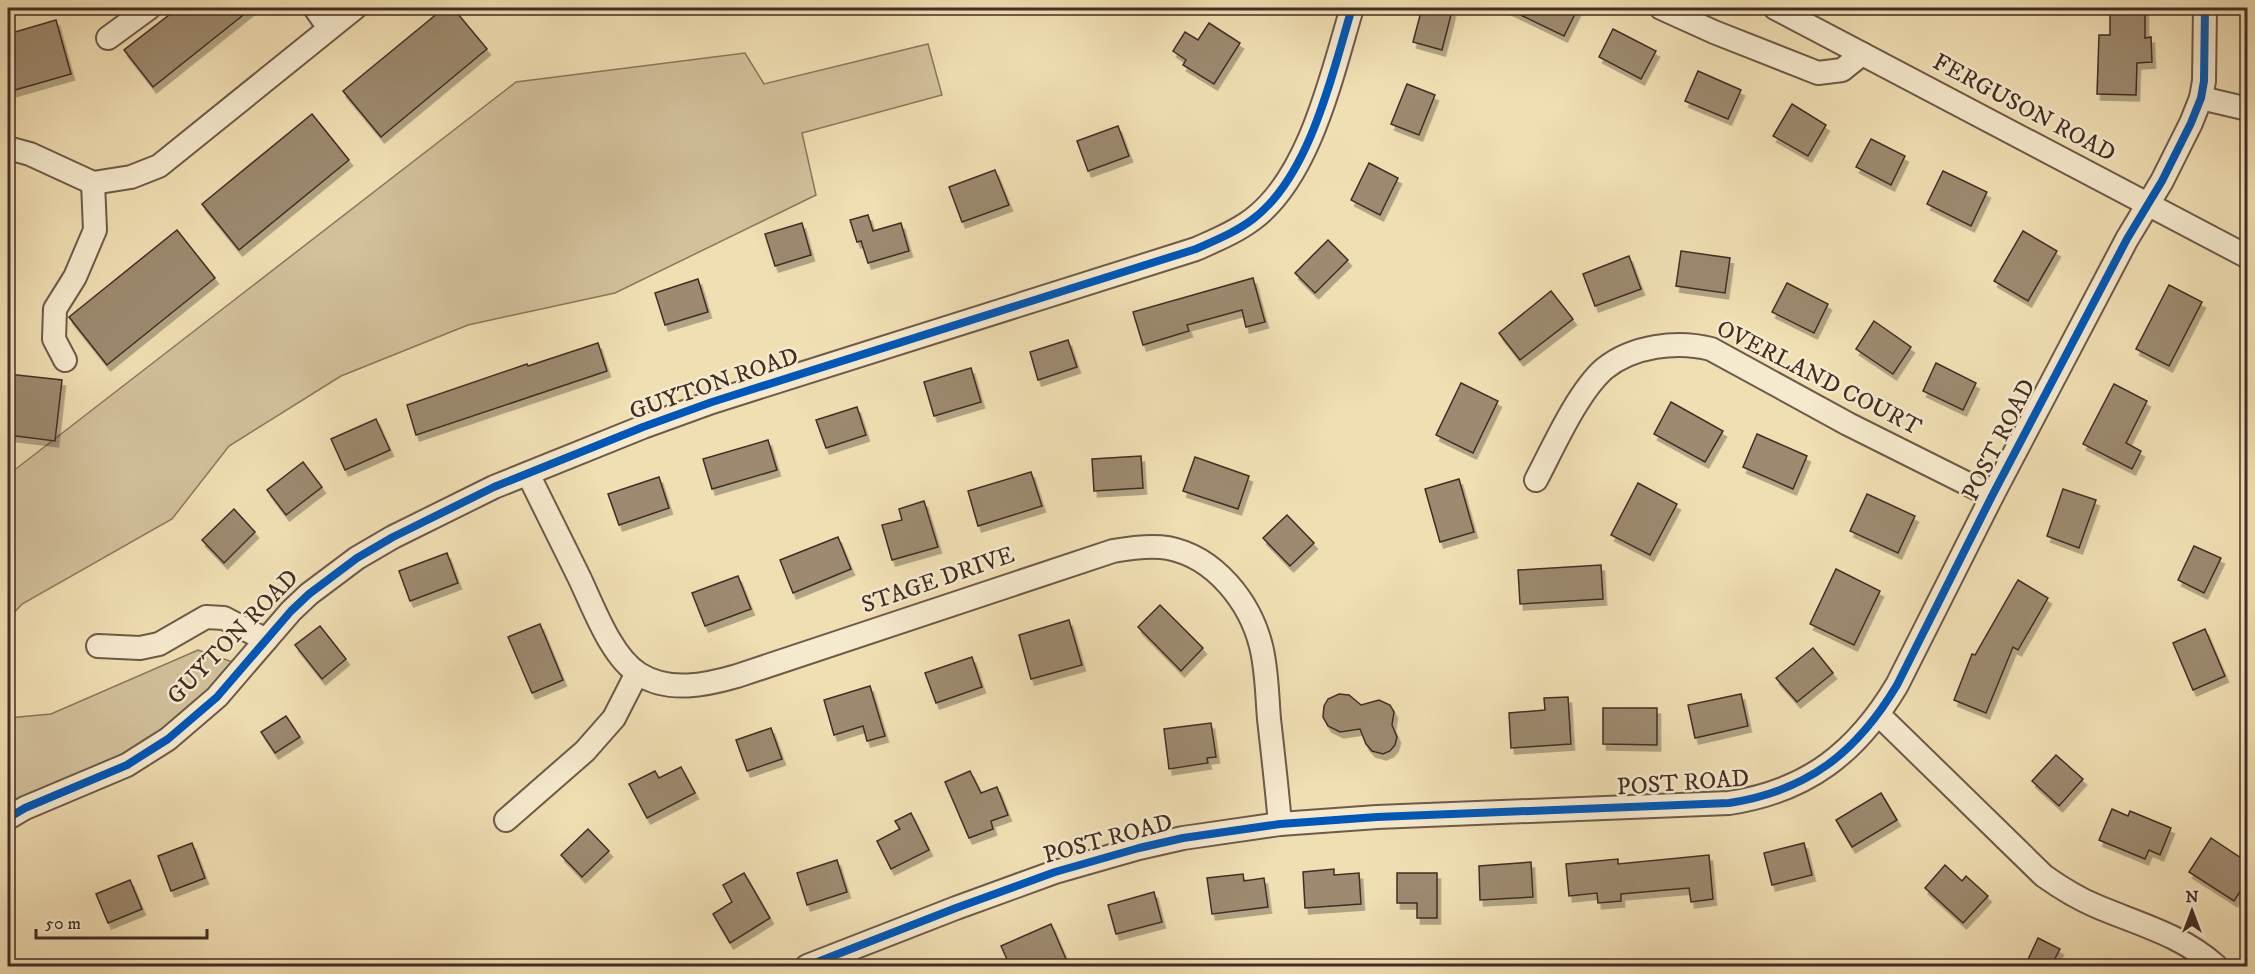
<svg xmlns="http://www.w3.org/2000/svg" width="2255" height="974" font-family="'IM FELL DW Pica',serif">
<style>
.green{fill:#d3c19c;stroke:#8a7760;stroke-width:1.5}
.building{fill:#9d8a6f;stroke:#422d24;stroke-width:1.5;filter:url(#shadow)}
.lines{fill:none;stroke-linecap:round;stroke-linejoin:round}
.minor-casing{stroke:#6e5a48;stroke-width:26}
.minor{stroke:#f6eace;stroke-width:22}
.cycleway-casing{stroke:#f6eace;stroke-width:11}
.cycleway{stroke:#0057b8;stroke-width:8}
.labels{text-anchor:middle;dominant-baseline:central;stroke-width:5;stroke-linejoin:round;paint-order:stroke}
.street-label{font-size:24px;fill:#422d24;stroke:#f6eace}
</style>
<defs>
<filter id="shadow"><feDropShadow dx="3.5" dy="6" stdDeviation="0" flood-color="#0004"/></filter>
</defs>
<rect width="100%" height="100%" fill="#f1dfb4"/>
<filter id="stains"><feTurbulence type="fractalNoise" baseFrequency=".00333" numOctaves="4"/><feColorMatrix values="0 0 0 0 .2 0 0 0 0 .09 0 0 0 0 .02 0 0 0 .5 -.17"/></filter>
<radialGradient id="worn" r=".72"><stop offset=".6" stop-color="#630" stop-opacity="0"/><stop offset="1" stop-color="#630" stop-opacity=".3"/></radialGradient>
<g class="green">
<polygon points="928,44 942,95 802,133 816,195 615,293 468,325 341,376 229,446 172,519 22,604 8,619 8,475 516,82 745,53 764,84"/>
<polygon points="198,650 244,666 202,712 8,818 8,718 51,714"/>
</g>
<g class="building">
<polygon points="178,8 252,8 153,87 124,50"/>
<polygon points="444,8 453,8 487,49 381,137 343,91"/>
<polygon points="1422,8 1444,8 1452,11 1442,50 1413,42"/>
<polygon points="1506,8 1578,8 1564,36"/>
<polygon points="2110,8 2145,8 2145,38 2151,37 2152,62 2137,63 2136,95 2097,94 2099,35 2110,35"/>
<polygon points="56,20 71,74 8,92 8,34"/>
<polygon points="1209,23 1240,43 1214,84 1183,65 1186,60 1173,51 1185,32 1198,40"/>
<polygon points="1613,29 1656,51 1641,79 1599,57"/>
<polygon points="1698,71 1741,90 1728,119 1685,101"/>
<polygon points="1407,84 1435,95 1419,135 1391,124"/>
<polygon points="1792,104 1826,125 1808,156 1773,136"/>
<polygon points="312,114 349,160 239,250 202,204"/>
<polygon points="1118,126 1129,156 1088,171 1077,141"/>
<polygon points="1871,139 1905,156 1891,185 1856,167"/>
<polygon points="1369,163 1398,178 1380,215 1351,200"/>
<polygon points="995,170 1009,205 962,222 949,187"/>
<polygon points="1943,171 1987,192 1971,226 1927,204"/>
<polygon points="868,215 873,231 901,223 909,251 868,263 861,241 857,242 850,220"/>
<polygon points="802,223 811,255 775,266 765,234"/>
<polygon points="177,230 215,278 107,365 69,317"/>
<polygon points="2023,231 2057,251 2028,301 1994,281"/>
<polygon points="1328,240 1348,260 1315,293 1295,273"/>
<polygon points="1681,251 1730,258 1725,293 1676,286"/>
<polygon points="1629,256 1641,289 1595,306 1583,274"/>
<polygon points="1253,278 1265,322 1246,327 1242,310 1187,325 1189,331 1143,345 1133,312"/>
<polygon points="698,279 708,312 665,325 655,293"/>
<polygon points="1787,283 1828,304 1814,333 1772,312"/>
<polygon points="2169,285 2202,302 2169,366 2136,349"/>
<polygon points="1551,291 1573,319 1520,360 1499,333"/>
<polygon points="1874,321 1911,347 1893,374 1856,349"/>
<polygon points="1068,340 1077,367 1038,380 1030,352"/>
<polygon points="598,343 607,371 416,435 407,405 527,364 528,366"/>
<polygon points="1936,363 1976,383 1963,410 1923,391"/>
<polygon points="971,368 981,402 934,416 924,382"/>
<polygon points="8,374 62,380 55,441 8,435"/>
<polygon points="1461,383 1498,401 1473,453 1436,435"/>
<polygon points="2114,384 2147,401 2126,443 2141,451 2132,469 2083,444"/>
<polygon points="1671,402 1723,431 1705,462 1654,434"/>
<polygon points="857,407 866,435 826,448 816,420"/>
<polygon points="376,419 390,450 345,470 331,439"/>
<polygon points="1757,434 1807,456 1793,489 1743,467"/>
<polygon points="768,440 777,470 712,489 703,459"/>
<polygon points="1141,456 1143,488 1094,491 1092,459"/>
<polygon points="1195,457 1249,476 1238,509 1183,491"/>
<polygon points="303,462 322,487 286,515 267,490"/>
<polygon points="1031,472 1042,506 978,526 968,491"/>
<polygon points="659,477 669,508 619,525 608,494"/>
<polygon points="1459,479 1474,532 1440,542 1425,489"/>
<polygon points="1638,483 1677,504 1650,555 1611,535"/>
<polygon points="2063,489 2096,500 2079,548 2047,536"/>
<polygon points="1867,494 1915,516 1898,553 1850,531"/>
<polygon points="924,501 938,547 892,560 882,525 902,520 899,509"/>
<polygon points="234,509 255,532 224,563 202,540"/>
<polygon points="1287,515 1314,543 1290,566 1263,538"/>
<polygon points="838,537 851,569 793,593 780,560"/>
<polygon points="2194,546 2221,558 2204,593 2178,580"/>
<polygon points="447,553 458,583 410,601 399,571"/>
<polygon points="1601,565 1603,599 1520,604 1518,570"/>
<polygon points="1836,569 1880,591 1854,645 1810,624"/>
<polygon points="738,576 751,609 705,626 692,593"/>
<polygon points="2018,580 2048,598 2018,650 2013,647 1986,713 1954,700 1972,654 1975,655"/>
<polygon points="1160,605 1203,648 1181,671 1138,627"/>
<polygon points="1069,620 1082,665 1031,679 1019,635"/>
<polygon points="540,624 563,680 532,693 508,637"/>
<polygon points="320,626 346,659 322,679 295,645"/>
<polygon points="2205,629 2225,676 2193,690 2173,643"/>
<polygon points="1813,648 1833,673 1797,702 1776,678"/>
<polygon points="972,657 982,687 936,703 925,673"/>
<polygon points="870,686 885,736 867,741 863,726 834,735 824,700"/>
<polygon points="1339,694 1349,695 1361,705 1379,700 1390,705 1394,712 1392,725 1397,737 1395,745 1390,751 1383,754 1372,751 1366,744 1360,729 1340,732 1328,726 1323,717 1324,706 1328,699"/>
<polygon points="1741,694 1748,726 1695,738 1688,705"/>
<polygon points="1568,697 1571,744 1511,748 1509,713 1545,710 1544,698"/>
<polygon points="1603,708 1657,708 1657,745 1603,744"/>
<polygon points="286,716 300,737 275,753 261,732"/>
<polygon points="1211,723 1216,757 1207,758 1208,763 1169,769 1164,729"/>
<polygon points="771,728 782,759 747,771 736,740"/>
<polygon points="2056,755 2083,779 2059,806 2032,781"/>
<polygon points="681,767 695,793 647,818 629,784 655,771 659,778"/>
<polygon points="970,771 981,793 997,787 1008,815 991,821 993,829 969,838 945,782"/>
<polygon points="1881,793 1897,820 1852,847 1836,820"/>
<polygon points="2112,809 2128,816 2130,811 2171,828 2160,855 2149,850 2145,859 2099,840"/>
<polygon points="911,813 929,850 891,869 877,841 900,829 895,821"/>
<polygon points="588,829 609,851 582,877 561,855"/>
<polygon points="2211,838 2247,862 2247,881 2234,901 2189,872"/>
<polygon points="192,843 205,878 171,891 158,856"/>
<polygon points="1804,843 1812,875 1772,885 1764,853"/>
<polygon points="1709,855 1713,899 1691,902 1689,888 1621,894 1621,901 1598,903 1597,893 1569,896 1566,864 1618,859 1618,864"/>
<polygon points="837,860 847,892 807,905 797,873"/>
<polygon points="1531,862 1533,897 1480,900 1479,866"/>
<polygon points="1945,865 1962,881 1966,876 1988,896 1963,923 1925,888"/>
<polygon points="1334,869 1334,875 1359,873 1361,904 1305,908 1303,872"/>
<polygon points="744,873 770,918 730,943 713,914 732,902 723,885"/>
<polygon points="1397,873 1437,873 1437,918 1417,918 1417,903 1397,903"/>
<polygon points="1243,874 1244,881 1264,878 1268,907 1212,914 1207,878"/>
<polygon points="130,880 142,909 108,923 96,894"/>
<polygon points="1154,892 1162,922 1116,934 1108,905"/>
<polygon points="1051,924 1066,959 1049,966 1010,966 1001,946"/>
<polygon points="2038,938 2060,949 2051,966 2025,966"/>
</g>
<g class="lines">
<defs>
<g id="minor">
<polyline points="315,8 329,28"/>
<polyline points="1661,8 1714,32 1818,73 1842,70 1862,54"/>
<polyline points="1775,8 2248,257"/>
<polyline points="108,38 149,8"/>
<polyline points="2201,98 2248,109"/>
<polyline points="8,148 30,154 93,183"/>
<polyline points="93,183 131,177 159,166 355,8"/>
<polyline points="65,360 54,339 55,309 75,277 95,230 93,183"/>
<path d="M528 474C545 509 562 543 579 577 593 606 611 657 639 674 669 693 706 685 737 676L1113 551C1130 548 1150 545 1168 548 1215 557 1250 602 1261 646 1267 670 1267 695 1269 719 1273 754 1277 789 1280 824"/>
<path d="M1536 480C1553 448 1577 393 1604 369 1632 346 1677 340 1711 349L1848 424 1992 496"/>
<polyline points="98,646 140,648 159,644 206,617 224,618 266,640"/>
<path d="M1879 715 2044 876C2061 888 2077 898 2096 906 2138 924 2182 935 2216 966"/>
<path d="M8 818 25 808 127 765 168 739 217 697 291 611 309 594 357 558 393 537 494 487 643 427 712 402 1196 249C1216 240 1236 232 1253 219 1310 176 1332 74 1352 8"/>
<polyline points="506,820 585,751 614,718 637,673"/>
<path d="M807 966 956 908 1055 872 1139 848 1183 838 1280 824 1377 817 1729 803C1808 791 1857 752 1897 685L1992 496 2127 239 2162 181 2191 123 2201 98 2204 81 2205 8"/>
</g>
</defs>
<use href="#minor" class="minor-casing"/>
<use href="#minor" class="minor"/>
<defs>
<g id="cycleway">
<path d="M8 818 25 808 127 765 168 739 217 697 291 611 309 594 357 558 393 537 494 487 643 427 712 402 1196 249C1216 240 1236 232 1253 219 1310 176 1332 74 1352 8"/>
<path d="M807 966 956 908 1055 872 1139 848 1183 838 1280 824 1377 817 1729 803C1808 791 1857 752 1897 685L1992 496 2127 239 2162 181 2191 123 2201 98 2204 81 2205 8"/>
</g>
</defs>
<use href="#cycleway" class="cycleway-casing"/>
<use href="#cycleway" class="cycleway"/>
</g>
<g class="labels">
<g class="street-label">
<text transform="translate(2024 108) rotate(28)">FERGUSON ROAD</text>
<text transform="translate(1819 378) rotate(27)">OVERLAND COURT</text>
<text transform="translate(714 384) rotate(-19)">GUYTON ROAD</text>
<text transform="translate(1999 440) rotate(-63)">POST ROAD</text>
<text transform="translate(938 580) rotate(-19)">STAGE DRIVE</text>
<text transform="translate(233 637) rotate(-46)">GUYTON ROAD</text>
<text transform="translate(1683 783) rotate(-4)">POST ROAD</text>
<text transform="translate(1108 839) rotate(-15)">POST ROAD</text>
</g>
</g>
<rect width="2255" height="974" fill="none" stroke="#f1dfb4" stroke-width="30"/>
<rect x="9" y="9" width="2237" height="956" fill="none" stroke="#422d24" stroke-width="3"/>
<rect x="15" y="15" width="2225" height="944" fill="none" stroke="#422d24" stroke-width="1.5"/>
<g transform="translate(2192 911)" stroke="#f6eace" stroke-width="4.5" paint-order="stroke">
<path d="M0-4.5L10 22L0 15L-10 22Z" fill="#422d24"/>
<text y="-9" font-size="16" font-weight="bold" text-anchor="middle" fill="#422d24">N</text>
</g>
<path d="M36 929v9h171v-9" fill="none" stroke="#422d24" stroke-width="3"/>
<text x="45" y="929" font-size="18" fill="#422d24" stroke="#f6eace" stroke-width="4.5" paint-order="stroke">50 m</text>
<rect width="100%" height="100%" filter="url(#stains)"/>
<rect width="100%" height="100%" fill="url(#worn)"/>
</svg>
